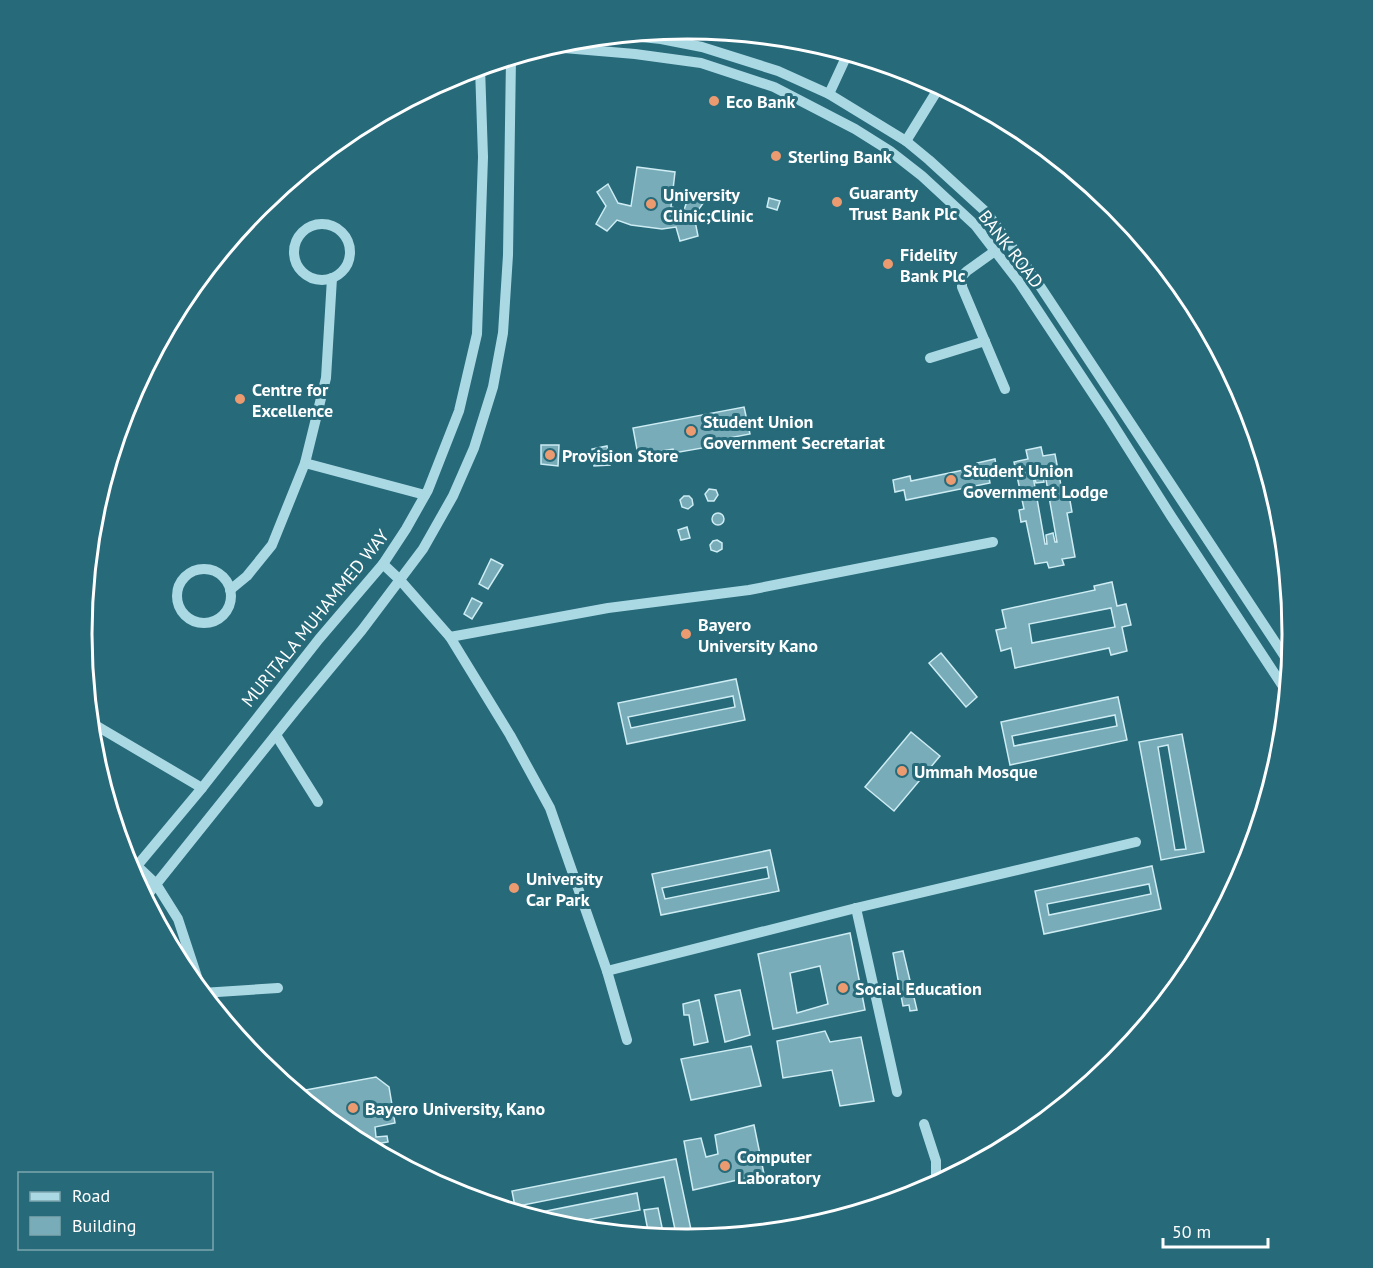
<svg xmlns="http://www.w3.org/2000/svg" width="1373" height="1268" font-family="'PT Sans',sans-serif">
<style>
.building{fill:#77acb8;stroke:#cdecf3;stroke-width:1.5;fill-rule:evenodd}
.lines{fill:none;stroke-linecap:round;stroke-linejoin:round}
.minor{stroke:#aad9e4;stroke-width:10}
.poi-dot{fill:#ec9a70;stroke:#276a7a;stroke-width:2}
.labels{text-anchor:middle;dominant-baseline:central;stroke-width:6;stroke-linejoin:round;paint-order:stroke}
.poi-label{font-size:18px;font-weight:bold;fill:#fff;stroke:#276a7a;text-anchor:start}
.street-label{font-size:18px;fill:#fff;stroke:#276a7a}
.rim{fill:none;stroke:#fff;stroke-width:3}
</style>
<rect width="100%" height="100%" fill="#276a7a"/>
<g class="building">
<polygon points="637,167 675,172 671,207 684,210 690,192 704,202 694,216 698,236 680,241 676,227 662,229 631,225 617,220 607,231 596,224 606,206 597,192 608,184 618,203 631,206"/>
<polygon points="769,198 780,201 777,210 767,207"/>
<polygon points="744,407 750,434 713,441 714,446 674,453 673,449 638,455 633,428"/>
<polygon points="541,445 559,445 558,466 541,464"/>
<polygon points="607,446 610,465 594,466 592,449"/>
<path d="M1041 447 1043 456 1055 454 1063 496 1069 495 1072 512 1067 513 1075 557 1062 559 1064 565 1049 568 1047 562 1035 564 1026 521 1021 522 1019 510 1024 509 1014 462 1028 459 1026 450ZM1043 474H1045L1057 542H1055L1053 533 1046 535 1047 544H1045L1033 476 1034 475 1036 483 1044 482Z"/>
<polygon points="995,459 997,471 988,473 990,483 906,500 904,490 895,492 893,480 910,476 911,481 978,467 977,463"/>
<polygon points="709,489 716,490 718,495 714,501 708,501 705,494"/>
<polygon points="684,496 689,496 692,499 693,505 688,509 682,507 680,500"/>
<circle cx="718" cy="519" r="6"/>
<polygon points="687,527 690,538 681,540 678,530"/>
<polygon points="717,540 722,543 722,549 717,552 711,550 710,545 713,541"/>
<polygon points="491,559 503,565 488,589 479,584"/>
<path d="M1112 582 1117 606 1126 604 1131 625 1122 627 1127 651 1111 655 1109 648 1015 668 1011 648 1001 651 996 630 1006 628 1002 610 1095 590 1094 586ZM1111 608 1115 627 1032 643 1029 624Z"/>
<polygon points="472,598 482,603 472,619 464,614"/>
<polygon points="941,653 977,697 966,707 929,663"/>
<path d="M736 679 745 720 627 744 618 703ZM733 696 735 707 631 728 628 717Z"/>
<path d="M1118 697 1127 740 1010 765 1001 722ZM1115 715 1117 726 1014 746 1012 736Z"/>
<polygon points="911,732 940,756 894,811 865,787"/>
<path d="M1182 734 1204 852 1161 860 1139 742ZM1168 745 1186 849 1175 850 1158 747Z"/>
<path d="M770 850 779 891 661 915 652 874ZM767 867 769 878 665 899 662 888Z"/>
<path d="M1152 866 1161 909 1044 934 1035 891ZM1149 884 1151 894 1049 915 1047 904Z"/>
<path d="M850 933 865 1010 773 1029 758 954ZM820 966 828 1004 797 1013 790 973Z"/>
<polygon points="903,951 917,1010 910,1011 909,1005 903,1006 893,953"/>
<polygon points="740,990 750,1035 725,1042 715,995"/>
<polygon points="699,1000 708,1042 694,1045 689,1015 684,1015 683,1004"/>
<polygon points="825,1031 830,1042 861,1037 874,1101 840,1106 832,1070 783,1078 777,1041"/>
<polygon points="751,1046 761,1086 691,1100 681,1059"/>
<polygon points="262,1058 278,1067 280,1080 256,1059"/>
<polygon points="376,1077 389,1087 395,1123 375,1127 376,1137 387,1136 388,1142 376,1144 376,1146 368,1147 350,1137 295,1092"/>
<polygon points="754,1125 764,1174 693,1190 684,1141 701,1138 706,1157 718,1154 715,1135"/>
<polygon points="676,1159 693,1239 677,1239 664,1177 523,1205 525,1215 516,1212 512,1191"/>
<polygon points="637,1193 640,1210 560,1225 526,1215"/>
<polygon points="658,1208 664,1237 649,1236 644,1210"/>
</g>
<g class="lines">
<g class="minor">
<polyline points="622,35 661,39 702,47 778,71 829,94 906,141 929,160 987,213 1030,271 1289,663"/>
<polyline points="545,47 552,47 635,54 701,63 774,87 855,129 890,151 922,176 975,225 1019,282 1109,418 1171,516 1286,691"/>
<polyline points="829,94 848,53"/>
<polyline points="906,141 940,86"/>
<circle cx="322" cy="252" r="28"/>
<polyline points="995,251 967,271 962,276 962,287 1005,389"/>
<polyline points="930,358 985,341"/>
<polyline points="305,463 425,495"/>
<polyline points="383,564 400,580 450,637 510,735 550,808 607,971 627,1040"/>
<circle cx="204" cy="596" r="27"/>
<polyline points="230,590 247,576 272,545 305,463 326,378 332,278"/>
<polyline points="450,637 608,608 749,590 993,542"/>
<polyline points="90,722 202,788"/>
<polyline points="276,735 318,802"/>
<polyline points="137,866 156,884 178,919 203,995"/>
<polyline points="131,873 202,788 319,639 383,564 406,529 428,490 459,411 477,334 483,157 480,67"/>
<polyline points="145,898 298,707 362,630 423,549 453,496 474,448 493,387 503,333 508,255 511,58"/>
<polyline points="856,908 897,1092"/>
<polyline points="607,971 856,908 1136,842"/>
<polyline points="202,993 278,988"/>
<polyline points="924,1124 936,1161 936,1184"/>
</g>
</g>
<g class="poi-dot">
<circle cx="714" cy="101" r="6"/>
<circle cx="776" cy="156" r="6"/>
<circle cx="837" cy="202" r="6"/>
<circle cx="651" cy="204" r="6"/>
<circle cx="888" cy="264" r="6"/>
<circle cx="240" cy="399" r="6"/>
<circle cx="691" cy="431" r="6"/>
<circle cx="550" cy="455" r="6"/>
<circle cx="951" cy="480" r="6"/>
<circle cx="686" cy="634" r="6"/>
<circle cx="902" cy="771" r="6"/>
<circle cx="514" cy="888" r="6"/>
<circle cx="843" cy="988" r="6"/>
<circle cx="353" cy="1108" r="6"/>
<circle cx="725" cy="1166" r="6"/>
</g>
<g class="labels">
<g class="poi-label">
<text x="726" y="101">Eco Bank</text>
<text x="788" y="156">Sterling Bank</text>
<text x="849" y="192">Guaranty<tspan x="849" dy="21">Trust Bank Plc</tspan></text>
<text x="663" y="194">University<tspan x="663" dy="21">Clinic;Clinic</tspan></text>
<text x="900" y="254">Fidelity<tspan x="900" dy="21">Bank Plc</tspan></text>
<text x="252" y="389">Centre for<tspan x="252" dy="21">Excellence</tspan></text>
<text x="703" y="421">Student Union<tspan x="703" dy="21">Government Secretariat</tspan></text>
<text x="562" y="455">Provision Store</text>
<text x="963" y="470">Student Union<tspan x="963" dy="21">Government Lodge</tspan></text>
<text x="698" y="624">Bayero<tspan x="698" dy="21">University Kano</tspan></text>
<text x="914" y="771">Ummah Mosque</text>
<text x="526" y="878">University<tspan x="526" dy="21">Car Park</tspan></text>
<text x="855" y="988">Social Education</text>
<text x="365" y="1108">Bayero University, Kano</text>
<text x="737" y="1156">Computer<tspan x="737" dy="21">Laboratory</tspan></text>
</g>
<g class="street-label">
<text transform="translate(1011 249) rotate(52)">BANK ROAD</text>
<text transform="translate(315 618) rotate(-51)">MURITALA MUHAMMED WAY</text>
</g>
</g>
<path d="M0 0H1373V1268H0ZM92 634a595 595 0 1 1 1190 0a595 595 0 1 1-1190 0Z" fill="#276a7a" fill-rule="evenodd"/>
<path class="rim" d="M92 634a595 595 0 1 1 1190 0a595 595 0 1 1-1190 0Z"/>
<rect x="18" y="1172" width="195" height="78" fill="#276a7a" stroke="#7da6af" stroke-width="1.5"/>
<rect x="30" y="1192" width="30" height="9" fill="#aad9e4" stroke="#7da6af" stroke-width="1.5"/>
<text x="72" y="1202" font-size="18" fill="#ffffff">Road</text>
<rect x="30" y="1217" width="30" height="18" fill="#77acb8" stroke="#7da6af" stroke-width="1.5"/>
<text x="72" y="1232" font-size="18" fill="#ffffff">Building</text>
<path d="M1163 1238v9h105v-9" fill="none" stroke="#ffffff" stroke-width="3"/>
<text x="1172" y="1238" font-size="18" fill="#ffffff" stroke="#276a7a" stroke-width="4.5" paint-order="stroke">50 m</text>
</svg>
